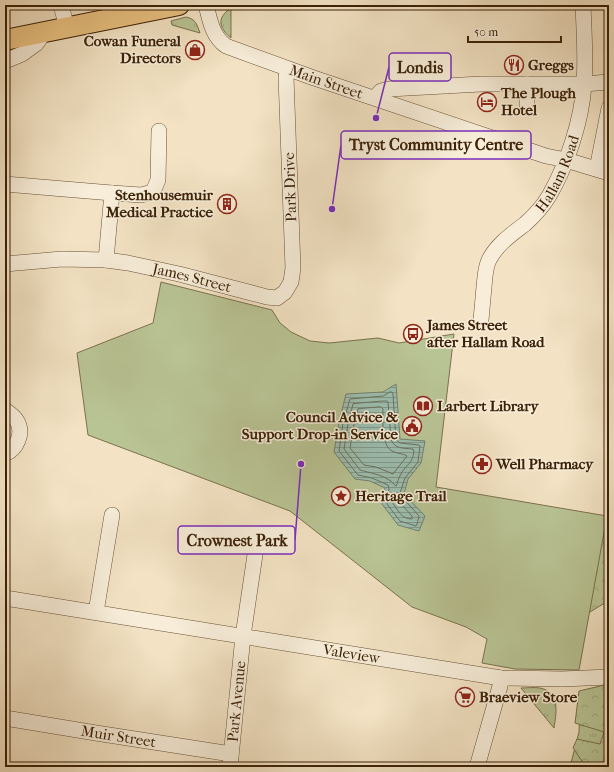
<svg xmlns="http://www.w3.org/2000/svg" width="614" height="772" font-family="'IM FELL French Canon',serif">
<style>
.grass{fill:url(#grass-tufts);stroke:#7a724e}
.forest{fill:url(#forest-crowns);stroke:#7a724e}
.park{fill:#b9c495;stroke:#7a724e}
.water{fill:url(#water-rules);stroke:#757f6c}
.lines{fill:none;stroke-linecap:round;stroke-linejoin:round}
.shore{stroke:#6c705c;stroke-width:1}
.minor-casing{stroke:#695236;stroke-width:16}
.major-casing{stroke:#3b2107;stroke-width:22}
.minor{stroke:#f7edd9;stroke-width:15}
.major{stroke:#eac282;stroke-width:20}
.labels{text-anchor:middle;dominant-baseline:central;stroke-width:3;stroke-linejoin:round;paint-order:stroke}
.poi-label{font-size:15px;font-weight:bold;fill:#3b2107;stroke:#f7edd9;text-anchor:start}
.street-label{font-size:15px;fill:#3b2107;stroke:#f7edd9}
.leader{fill:none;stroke:#7b2cbf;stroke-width:1.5}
.callout-dot{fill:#7b2cbf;stroke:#f7edd9;stroke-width:1.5}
.callout{fill:#f7edd9;stroke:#7b2cbf;stroke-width:1.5}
.callout-label{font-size:16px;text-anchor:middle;font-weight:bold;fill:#3b2107}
</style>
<defs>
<pattern id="grass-tufts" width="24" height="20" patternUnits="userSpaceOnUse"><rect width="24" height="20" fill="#b9c495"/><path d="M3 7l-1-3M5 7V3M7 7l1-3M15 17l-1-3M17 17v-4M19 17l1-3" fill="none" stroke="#a0a87f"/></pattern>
<pattern id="forest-crowns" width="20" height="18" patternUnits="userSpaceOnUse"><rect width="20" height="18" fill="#b9c495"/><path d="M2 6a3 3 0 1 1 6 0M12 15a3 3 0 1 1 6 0" fill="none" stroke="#a0a87f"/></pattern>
<pattern id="water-rules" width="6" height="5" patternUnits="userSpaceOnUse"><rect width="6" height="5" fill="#9cbeb0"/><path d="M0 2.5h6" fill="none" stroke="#809a8d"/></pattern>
</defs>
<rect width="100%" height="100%" fill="#f3e3c4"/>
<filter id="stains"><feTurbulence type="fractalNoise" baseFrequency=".005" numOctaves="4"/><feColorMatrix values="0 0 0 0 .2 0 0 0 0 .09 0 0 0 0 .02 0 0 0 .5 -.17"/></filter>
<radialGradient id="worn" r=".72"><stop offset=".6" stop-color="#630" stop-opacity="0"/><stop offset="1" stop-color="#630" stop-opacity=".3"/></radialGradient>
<g class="grass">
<path d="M231 8V38C219 28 216 18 231 8Z"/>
<path d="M186 17C196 19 197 25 200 33L172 25 171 21Z"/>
<polygon points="609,687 609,767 570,767 579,732 580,700 586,692 595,688"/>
<path d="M521 688C527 688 534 687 540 688 561 692 556 714 554 728Z"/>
</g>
<g class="forest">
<polygon points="591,524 609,524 609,606 603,604 590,612 578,596"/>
<polygon points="609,684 609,767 586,767 573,748 577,739 600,744 604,732 575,723 579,691"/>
</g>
<polygon class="park" points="161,282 272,310 280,323 291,332 310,341 329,343 378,338 399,343 454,334 436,487 607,516 579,670 515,669 482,663 487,639 466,627 412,607 290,511 88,435 77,353 153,323"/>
<polygon class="water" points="396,384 400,439 425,441 421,463 408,479 404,494 425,516 419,531 398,525 382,504 385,488 370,481 355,479 334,452 339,422 346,394 383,392"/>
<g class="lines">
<g class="shore">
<polygon points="390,392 392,392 393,394 396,440 400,443 419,445 420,446 418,462 405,478 400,493 402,497 419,516 417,524 416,526 400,521 387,504 389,489 388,485 372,478 358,475 339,451 343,423 350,399 383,396"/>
<path d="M383 401H387L388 402 391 439C394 449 403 448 413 449L414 451C412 465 407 463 401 474 398 478 398 483 396 486 393 484 392 481 389 480 380 474 370 473 360 470L344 449 348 424 353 404Z"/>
<path d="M381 407 383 409C383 421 381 445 392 451 397 454 403 453 407 456L393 474 376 467 364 465 350 448 354 425 358 409Z"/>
<path d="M395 497 412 516V519C401 519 398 510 392 502L393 498Z"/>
</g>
<defs>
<g id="minor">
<polyline points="61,5 67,28"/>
<path id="s1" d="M206 5C210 20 212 36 226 46L314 78 546 156 566 160 609 173"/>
<polyline points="5,61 22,54 36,44 44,33"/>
<polyline points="527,84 527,108"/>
<polyline points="375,98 381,91 389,89 481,84 584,84 609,82"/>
<polyline points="597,169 609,108"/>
<polyline points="5,184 112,193 106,260"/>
<polyline points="112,193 141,195 153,192 158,180 159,131"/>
<path id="s2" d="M5 264 62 259 106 260 128 263 179 274 267 297 277 298 285 292 291 282 293 268 286 77 288 69"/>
<path id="s3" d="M481 320C482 309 483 298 484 287 485 278 485 268 489 260 497 244 512 234 525 224 534 216 543 206 549 196 567 165 582 120 584 84 586 58 584 31 583 5"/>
<path d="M5 410C9 413 14 416 17 421 24 433 17 449 5 454"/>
<path id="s4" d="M5 598 501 678 562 679 609 677"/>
<polyline points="96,612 112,515"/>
<path id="s5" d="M5 718 96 733 231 754"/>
<path id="s6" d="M230 767 243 636 256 548"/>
<polyline points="477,767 500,686 501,678"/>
</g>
<polyline id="major" points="5,40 179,5"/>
</defs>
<use href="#minor" class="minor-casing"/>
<use href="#major" class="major-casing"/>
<use href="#minor" class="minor"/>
<use href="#major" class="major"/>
</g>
<defs>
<symbol id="shop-ring" viewBox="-11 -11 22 22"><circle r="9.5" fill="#f7edd9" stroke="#8f2418" stroke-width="1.5"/><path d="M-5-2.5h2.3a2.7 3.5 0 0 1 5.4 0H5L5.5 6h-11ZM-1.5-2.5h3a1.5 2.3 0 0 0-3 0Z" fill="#8f2418"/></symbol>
<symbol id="restaurant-ring" viewBox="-11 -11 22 22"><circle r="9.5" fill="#f7edd9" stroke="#8f2418" stroke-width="1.5"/><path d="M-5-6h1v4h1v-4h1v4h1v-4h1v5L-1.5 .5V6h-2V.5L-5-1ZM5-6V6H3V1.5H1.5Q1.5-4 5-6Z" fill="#8f2418"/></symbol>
<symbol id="hotel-ring" viewBox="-11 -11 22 22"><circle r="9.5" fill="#f7edd9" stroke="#8f2418" stroke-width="1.5"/><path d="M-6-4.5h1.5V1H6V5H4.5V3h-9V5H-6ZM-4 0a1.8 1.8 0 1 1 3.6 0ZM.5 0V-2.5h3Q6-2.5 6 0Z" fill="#8f2418"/></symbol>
<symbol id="building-ring" viewBox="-11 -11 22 22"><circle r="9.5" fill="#f7edd9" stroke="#8f2418" stroke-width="1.5"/><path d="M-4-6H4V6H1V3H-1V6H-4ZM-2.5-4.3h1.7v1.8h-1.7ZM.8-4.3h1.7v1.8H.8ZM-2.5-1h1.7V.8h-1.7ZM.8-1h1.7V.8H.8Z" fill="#8f2418"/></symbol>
<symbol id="bus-ring" viewBox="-11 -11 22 22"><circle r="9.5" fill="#f7edd9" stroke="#8f2418" stroke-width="1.5"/><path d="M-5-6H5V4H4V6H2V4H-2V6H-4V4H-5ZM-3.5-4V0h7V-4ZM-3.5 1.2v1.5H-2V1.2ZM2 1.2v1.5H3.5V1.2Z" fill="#8f2418"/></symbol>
<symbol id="library-ring" viewBox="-11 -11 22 22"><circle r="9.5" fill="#f7edd9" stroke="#8f2418" stroke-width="1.5"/><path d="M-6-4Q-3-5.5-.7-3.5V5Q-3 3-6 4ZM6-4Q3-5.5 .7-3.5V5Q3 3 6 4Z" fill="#8f2418"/></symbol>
<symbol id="civic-ring" viewBox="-11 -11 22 22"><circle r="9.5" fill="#f7edd9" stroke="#8f2418" stroke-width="1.5"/><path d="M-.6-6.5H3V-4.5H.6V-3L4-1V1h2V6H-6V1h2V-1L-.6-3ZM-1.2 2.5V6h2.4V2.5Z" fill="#8f2418"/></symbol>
<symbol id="pharmacy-ring" viewBox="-11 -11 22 22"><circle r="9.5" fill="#f7edd9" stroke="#8f2418" stroke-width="1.5"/><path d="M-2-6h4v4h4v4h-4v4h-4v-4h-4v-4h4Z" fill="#8f2418"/></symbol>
<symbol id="sight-ring" viewBox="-11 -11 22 22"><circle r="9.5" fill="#f7edd9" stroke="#8f2418" stroke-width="1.5"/><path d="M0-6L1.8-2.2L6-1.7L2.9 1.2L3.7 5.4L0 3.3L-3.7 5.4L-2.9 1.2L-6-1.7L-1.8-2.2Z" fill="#8f2418"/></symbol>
<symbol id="supermarket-ring" viewBox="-11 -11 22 22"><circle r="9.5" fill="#f7edd9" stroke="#8f2418" stroke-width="1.5"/><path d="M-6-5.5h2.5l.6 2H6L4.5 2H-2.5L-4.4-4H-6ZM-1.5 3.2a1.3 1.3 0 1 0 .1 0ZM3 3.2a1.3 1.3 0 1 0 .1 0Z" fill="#8f2418"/></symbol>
</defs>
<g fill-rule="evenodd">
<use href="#shop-ring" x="184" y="39" width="22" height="22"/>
<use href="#restaurant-ring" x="503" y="54" width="22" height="22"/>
<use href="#hotel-ring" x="476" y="91" width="22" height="22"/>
<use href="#building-ring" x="216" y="193" width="22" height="22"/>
<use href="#bus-ring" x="402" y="323" width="22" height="22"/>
<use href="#library-ring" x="412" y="395" width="22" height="22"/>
<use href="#civic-ring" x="401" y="415" width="22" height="22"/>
<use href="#pharmacy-ring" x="471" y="453" width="22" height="22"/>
<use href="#sight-ring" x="330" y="485" width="22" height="22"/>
<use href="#supermarket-ring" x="454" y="686" width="22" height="22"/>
</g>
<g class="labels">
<g class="poi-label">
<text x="181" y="41" text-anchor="end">Cowan Funeral<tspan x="181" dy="17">Directors</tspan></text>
<text x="528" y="65">Greggs</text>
<text x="501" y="93">The Plough<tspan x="501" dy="17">Hotel</tspan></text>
<text x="213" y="195" text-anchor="end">Stenhousemuir<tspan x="213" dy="17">Medical Practice</tspan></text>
<text x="427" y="325">James Street<tspan x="427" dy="17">after Hallam Road</tspan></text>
<text x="437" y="406">Larbert Library</text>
<text x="398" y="417" text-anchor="end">Council Advice &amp;<tspan x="398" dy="17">Support Drop-in Service</tspan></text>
<text x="496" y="464">Well Pharmacy</text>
<text x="355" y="496">Heritage Trail</text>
<text x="479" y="697">Braeview Store</text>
</g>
<g class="street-label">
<text stroke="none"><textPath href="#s1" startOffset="153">Main Street</textPath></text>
<text stroke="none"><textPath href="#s3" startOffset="173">Hallam Road</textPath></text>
<text transform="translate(290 187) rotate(-92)">Park Drive</text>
<text stroke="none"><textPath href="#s2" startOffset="189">James Street</textPath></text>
<text stroke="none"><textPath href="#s4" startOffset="351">Valeview</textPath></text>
<text stroke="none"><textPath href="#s6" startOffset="66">Park Avenue</textPath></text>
<text stroke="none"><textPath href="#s5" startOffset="115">Muir Street</textPath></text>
</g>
</g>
<path class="leader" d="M376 118L389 67M332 209L341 145M301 464L295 540"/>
<g class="callout-dot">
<circle cx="376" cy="118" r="4"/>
<circle cx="332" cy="209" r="4"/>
<circle cx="301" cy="464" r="4"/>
</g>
<g class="callout">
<rect x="389" y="53" width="62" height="28" rx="4"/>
<rect x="341" y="131" width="190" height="28" rx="4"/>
<rect x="178" y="526" width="117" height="28" rx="4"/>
</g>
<g class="callout-label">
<text x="420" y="73">Londis</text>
<text x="436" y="150">Tryst Community Centre</text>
<text x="237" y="546">Crownest Park</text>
</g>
<rect width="614" height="772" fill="none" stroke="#f3e3c4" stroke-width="20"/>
<rect x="6" y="6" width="602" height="760" fill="none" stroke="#3b2107" stroke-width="2"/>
<rect x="10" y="10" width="594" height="752" fill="none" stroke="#3b2107"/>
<path d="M468 36v6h93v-6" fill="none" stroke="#3b2107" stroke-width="2"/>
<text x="474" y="36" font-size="12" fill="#3b2107" stroke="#f7edd9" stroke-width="3" paint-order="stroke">50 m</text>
<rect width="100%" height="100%" filter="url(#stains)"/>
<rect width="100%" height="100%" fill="url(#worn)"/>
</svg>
